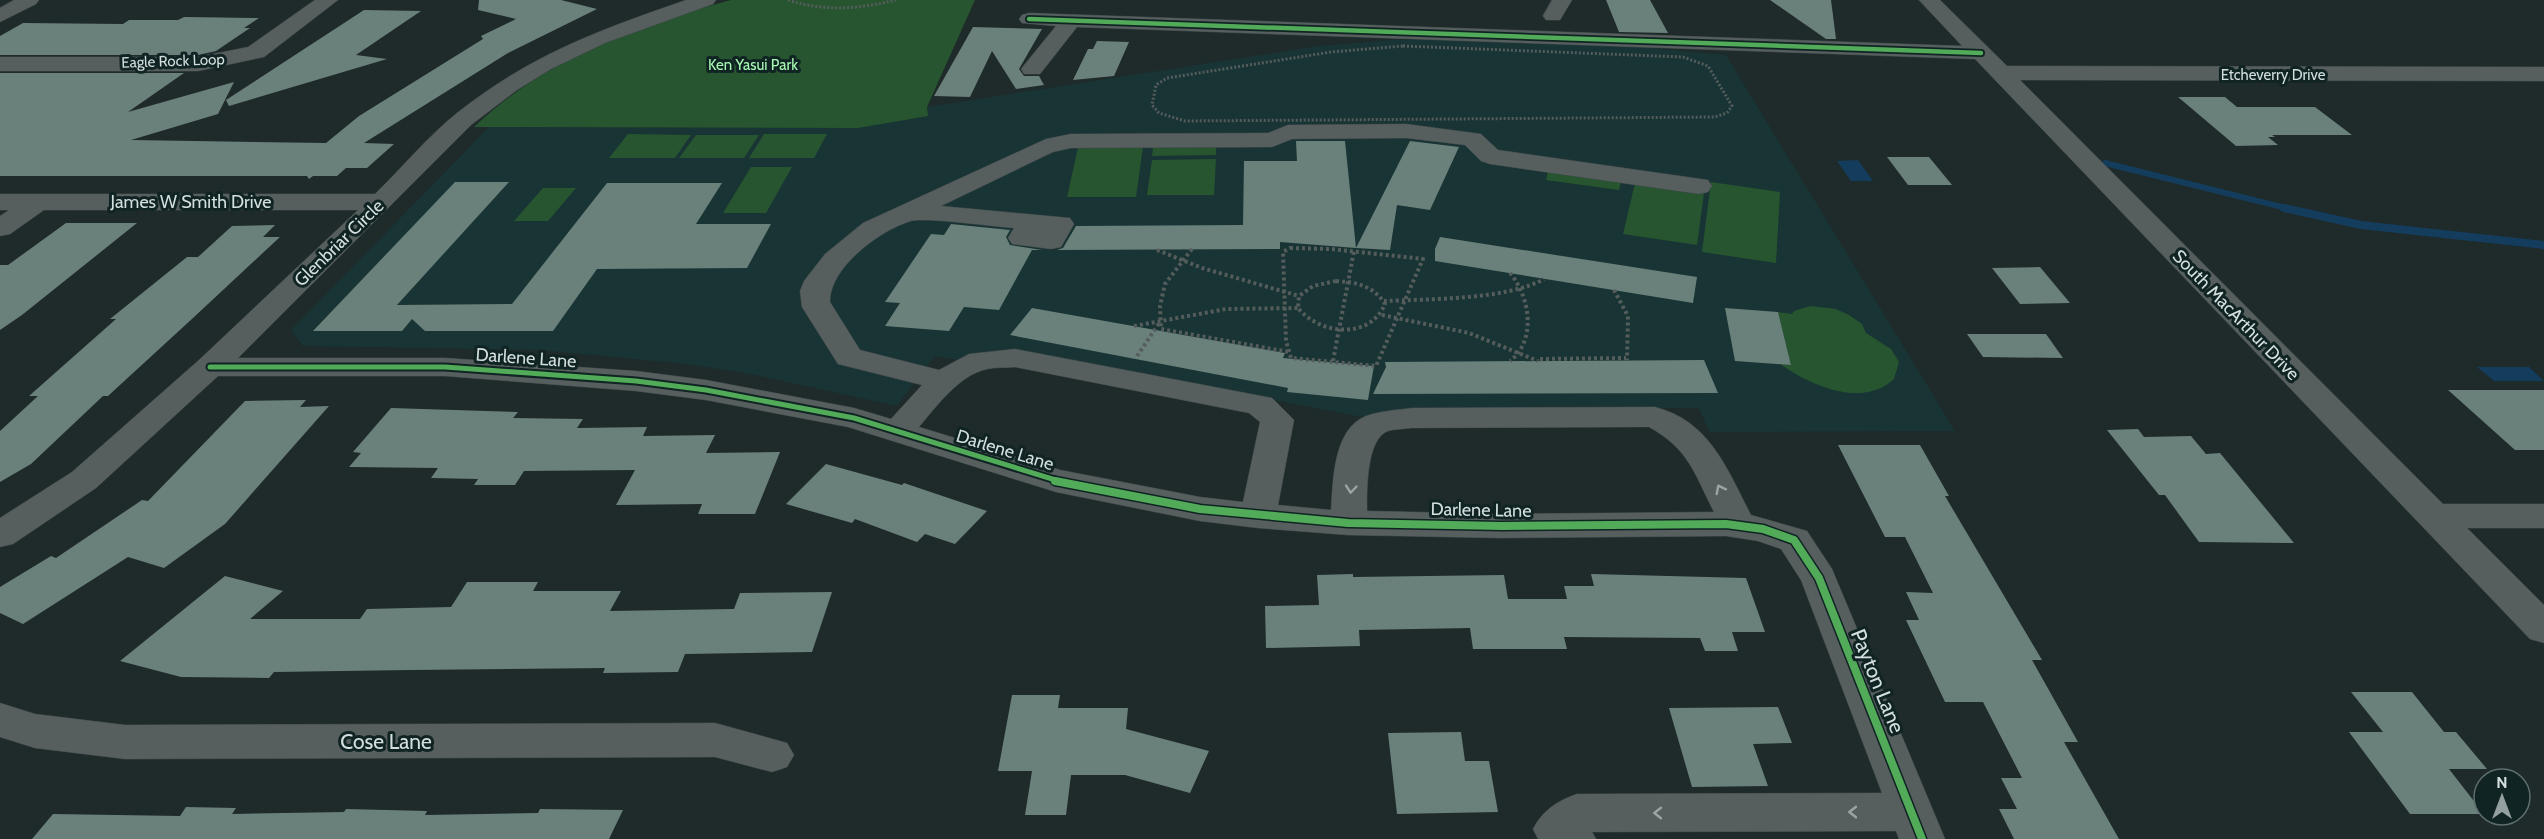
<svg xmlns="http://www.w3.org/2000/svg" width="2544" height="839" font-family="Cabin,sans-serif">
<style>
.built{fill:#193434}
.green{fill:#265530}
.water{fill:#143d5d}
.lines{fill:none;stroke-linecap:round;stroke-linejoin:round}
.stream-far1{stroke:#143d5d;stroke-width:6}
.stream{stroke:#143d5d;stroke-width:8}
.building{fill:#6a807b}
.minor-casing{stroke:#3d4747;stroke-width:1}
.path-far1{stroke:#555c5c;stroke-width:3;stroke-dasharray:2 2;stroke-linecap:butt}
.path{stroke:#555c5c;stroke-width:4;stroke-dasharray:3 3;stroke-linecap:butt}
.minor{fill:#565e5e;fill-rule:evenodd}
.cycleway-far2-casing{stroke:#112424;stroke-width:8}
.cycleway-far1-casing{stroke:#112424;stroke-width:9}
.cycleway-casing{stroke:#112424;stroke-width:11}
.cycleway-far2{stroke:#51ab58;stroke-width:4.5}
.cycleway-far1{stroke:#51ab58;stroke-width:5}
.cycleway{stroke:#51ab58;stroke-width:8}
.oneway{stroke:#9ba4a5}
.labels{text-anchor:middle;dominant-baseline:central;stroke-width:6;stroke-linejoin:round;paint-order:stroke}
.far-street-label{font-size:15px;fill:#d3dedf;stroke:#112424}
.far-park-label{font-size:15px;fill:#a6f9b1;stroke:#112424}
.street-label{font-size:18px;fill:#d3dedf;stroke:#112424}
.near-street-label{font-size:21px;fill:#d3dedf;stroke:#112424}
</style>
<rect width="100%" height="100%" fill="#1f2a2a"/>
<polygon class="built" points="1451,40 1639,47 1726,55 1955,431 1709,432 1699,408 1405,409 1368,418 1023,353 963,361 935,356 897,406 755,375 687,364 539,350 303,346 291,330 489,127 858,128 928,115 927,107 1318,46 1392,40"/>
<g class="green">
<path d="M731 0H975L927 107 928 116 858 128 474 127C543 60 639 24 731 0Z"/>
<polygon points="628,134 691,135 675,158 609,158"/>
<polygon points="764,134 827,134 814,158 749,158"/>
<polygon points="696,135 759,135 744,158 679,158"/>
<polygon points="1143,147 1136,197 1067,197 1078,148"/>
<polygon points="1153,147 1216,147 1216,155 1152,156"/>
<polygon points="1216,159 1214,195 1147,195 1152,160"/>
<polygon points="751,167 792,167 766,213 723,213"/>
<polygon points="1548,171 1621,181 1619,190 1546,180"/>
<polygon points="1711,182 1780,192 1776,263 1702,252"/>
<polygon points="1635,183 1704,193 1697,245 1623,234"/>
<polygon points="543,188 576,188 548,221 514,221"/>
<path d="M1810 306 1836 309 1849 315 1862 324 1866 333 1891 349 1899 362 1894 379C1862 409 1810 385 1780 364L1791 365 1778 312 1792 314 1794 311Z"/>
</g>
<g class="water">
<polygon points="1858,160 1873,181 1851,181 1837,161"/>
<polygon points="2477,367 2529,367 2544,381 2494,381"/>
</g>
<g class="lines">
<polyline class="stream-far1" points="2105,163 2290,209"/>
<polyline class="stream" points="2284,208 2361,225 2544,245"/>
</g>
<g class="building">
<polygon points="479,0 561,0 597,9 508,53 364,143 394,144 367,168 346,168 337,176 313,176 309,179 307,176 0,176 0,73 184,73 128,112 234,82 218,114 131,140 326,143 359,116 483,39 481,36 516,19 478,10"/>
<polygon points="1606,0 1650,0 1668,33 1619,32"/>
<polygon points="1770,0 1831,0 1836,39 1826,39"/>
<polygon points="364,10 421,11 356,55 387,59 229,106 226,100"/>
<polygon points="184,17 259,18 244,28 250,28 216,51 198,55 0,55 0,36 23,23 123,24 129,20 178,20"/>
<polygon points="973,27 1042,29 1019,69 1024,76 1039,76 1044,85 1016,89 992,51 970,97 934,96"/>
<polygon points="1097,41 1129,42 1114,76 1073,80 1088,49 1093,49"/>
<polygon points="2178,97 2225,97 2237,107 2315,107 2352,135 2272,135 2275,137 2268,137 2278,145 2236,146"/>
<polygon points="1296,141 1345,141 1356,248 1280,242 1280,249 1057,250 1063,248 1076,226 1243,225 1244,161 1297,161"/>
<polygon points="1410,141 1459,147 1430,210 1397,205 1390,250 1356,248"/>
<polygon points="1887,157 1929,157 1952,185 1908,185"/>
<polygon points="455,182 509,182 397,305 512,304 607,183 722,183 696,224 771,224 747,268 597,269 553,331 425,331 412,319 402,331 313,331"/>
<polygon points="66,223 137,223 22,315 0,330 0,265 8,265"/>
<polygon points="951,224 1010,230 1006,237 1010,245 1042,250 1032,250 999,310 964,307 949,331 885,326 900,303 885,302 931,234 944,235"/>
<polygon points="275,225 263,237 280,237 193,318 108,396 103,396 31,464 0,482 0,431 38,396 29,396 116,319 110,319 187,257 198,257 232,226"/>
<polygon points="1440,237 1697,277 1693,303 1435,261 1435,249"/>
<polygon points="2040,267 2070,303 2020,304 1992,268"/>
<polygon points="1032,308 1285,353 1283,358 1374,366 1369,394 1368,400 1287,392 1288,388 1010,335"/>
<polygon points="1725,308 1778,312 1791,365 1735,361"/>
<polygon points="1967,334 2046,334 2063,358 1983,357"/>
<polygon points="1704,360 1718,393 1373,394 1386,367 1385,362"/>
<polygon points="2448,390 2544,390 2544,450 2515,450"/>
<polygon points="306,400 300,407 329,406 225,524 164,568 128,557 23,624 0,613 0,587 51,556 56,558 142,500 148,501 245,401"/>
<polygon points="391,408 518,412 513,418 583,419 577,428 647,427 643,436 715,435 706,453 780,452 755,514 698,514 702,504 616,505 635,470 524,471 515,485 474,485 478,479 431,478 438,468 349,467 361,453 353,452"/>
<polygon points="2138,429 2144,437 2191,436 2206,454 2220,453 2294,543 2199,542 2165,495 2159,495 2107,430"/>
<polygon points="1838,445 1920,445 1949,496 1945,496 2042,660 2032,660 2078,742 2064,742 2119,839 2014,839 1999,809 2017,809 2001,778 2022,778 1983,702 1945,702 1906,620 1919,620 1906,592 1933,593 1905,537 1885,537"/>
<polygon points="826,464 902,485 904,483 987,511 955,544 925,534 917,542 855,519 852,523 786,504"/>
<polygon points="1353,574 1353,577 1504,575 1508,599 1567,599 1564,586 1594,586 1591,574 1746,578 1765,632 1732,632 1738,651 1705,651 1700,638 1564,637 1567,649 1473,649 1470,628 1359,630 1360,646 1266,648 1265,606 1319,605 1317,575"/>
<polygon points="225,576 283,591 250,619 360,619 367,609 451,607 467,582 538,582 533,591 621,591 610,611 734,609 740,593 832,592 812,652 685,654 678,672 603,673 605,668 411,670 274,672 269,678 181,677 120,661"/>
<polygon points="2351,692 2412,692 2444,732 2456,732 2487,769 2449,769 2484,814 2410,814 2349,732 2383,732"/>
<polygon points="1012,695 1060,695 1058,708 1128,708 1126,729 1209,751 1190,793 1125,775 1071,775 1066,815 1025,815 1032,771 998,771"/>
<polygon points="1778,707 1792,743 1753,744 1768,786 1692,787 1669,708"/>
<polygon points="1461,732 1465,761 1489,761 1498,812 1397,814 1388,733"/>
<polygon points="186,807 236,808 232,814 344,812 346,809 427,811 425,815 538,813 540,809 623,810 609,839 32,839 53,814 180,816"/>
</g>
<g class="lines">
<defs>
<g id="minor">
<polygon points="14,0 39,0 36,4 0,22 0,8"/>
<polygon points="315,0 338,0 264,57 198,71 0,71 0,57 198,57 248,47"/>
<path d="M686 0H716L713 4 605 43 551 69 517 90 471 125 238 358H445L636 371 706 380 854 408 891 419 922 385 838 364 802 307 800 291 804 281 825 254 863 223 1046 139 1071 134 1268 133 1288 125 1406 124 1481 134 1498 150 1708 180 1712 186 1708 192 1699 194 1490 164 1481 161 1465 145 1406 138 1292 139 1272 147 1071 148 1053 152 941 206 1070 218 1074 224 1061 247 1051 249 1012 244 1008 238 1014 228C994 227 926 217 911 221 880 230 829 268 830 302L860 350 939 370 969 354 1015 349 1272 398 1294 420 1278 505 1331 510C1333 481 1333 429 1366 416 1380 411 1397 410 1412 408L1655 407C1710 421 1727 469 1751 515L1807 531 1832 569 1945 839H1899L1896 831 1592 832 1596 839H1538L1533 829C1543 810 1557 801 1577 794L1882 793 1801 580 1781 549 1758 541 1726 536 1502 538 1348 535 1258 528 1200 521 1056 492 848 427 706 400 636 391 445 376H218L96 488 13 544 0 547V518L72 472 199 360 358 210H44L10 234 0 236V216L9 210H0V194H375C402 168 427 137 457 113 532 54 597 31 686 0ZM1015 367 1249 413 1260 422 1243 502 1200 497 1060 470 919 427C936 407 959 375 987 369 996 367 1006 368 1015 367ZM1649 427C1689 449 1694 473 1714 512L1502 514 1367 511C1367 491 1366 439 1388 431 1395 429 1405 429 1412 428Z"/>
<polygon points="1552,0 1572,0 1560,20 1546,20 1543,16"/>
<polygon points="1919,0 1940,0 2007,66 2544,67 2544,81 2020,80 2443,504 2544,504 2544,528 2467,528 2544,605 2544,643 2530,639 1975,59 1077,27 1040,74 1024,74 1021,69 1056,26 1022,23 1019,19 1022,15 1029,13 1962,46"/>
<polygon points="0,703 35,714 125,725 715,723 787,743 794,755 787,767 772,772 715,757 125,759 35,748 0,737"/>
</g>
</defs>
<use href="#minor" class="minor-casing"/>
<g class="path-far1">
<path d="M788 0C824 12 860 9 896 0"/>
<polygon points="1403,46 1683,57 1708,66 1732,106 1727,113 1715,117 1185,121 1159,113 1152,105 1156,85 1167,78 1331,52"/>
</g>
<g class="path">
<polygon points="1290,248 1331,249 1423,259 1376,366 1291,358 1286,341 1283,252"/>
<polyline points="1192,249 1165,284 1160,306 1161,329 1289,352"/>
<polyline points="1157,250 1202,268 1299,296"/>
<path d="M1510 273C1530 297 1537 340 1510 361"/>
<path d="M1336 281C1356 282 1374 286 1385 304 1370 340 1320 335 1298 308L1299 296 1313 286Z"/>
<polyline points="1614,290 1628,316 1627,360"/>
<path d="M1384 301C1428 299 1506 300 1544 279"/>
<polyline points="1382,315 1469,333 1538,361"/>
<polyline points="1134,326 1226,309 1298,308"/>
<polyline points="1137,356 1160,322"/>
<polyline points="1540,359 1626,358"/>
<polyline points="1333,361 1354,251"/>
</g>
<use href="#minor" class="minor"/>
<defs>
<polyline id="cycleway-far2" points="1029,19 1981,53"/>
<polyline id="cycleway-far1" points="210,367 445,367 636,381 706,390 854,418 1062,482"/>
<polyline id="cycleway" points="1055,481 1200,509 1348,523 1502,526 1726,524 1763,529 1794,540 1819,578 1922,839"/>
</defs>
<use href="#cycleway-far2" class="cycleway-far2-casing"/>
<use href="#cycleway-far1" class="cycleway-far1-casing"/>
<use href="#cycleway" class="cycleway-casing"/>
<use href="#cycleway-far2" class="cycleway-far2"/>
<use href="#cycleway-far1" class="cycleway-far1"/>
<use href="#cycleway" class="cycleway"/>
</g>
<defs><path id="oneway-chevron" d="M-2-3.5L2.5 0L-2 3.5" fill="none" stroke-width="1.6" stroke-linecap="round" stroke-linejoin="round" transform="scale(1.5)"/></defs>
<g class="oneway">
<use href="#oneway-chevron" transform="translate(1351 489) rotate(95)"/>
<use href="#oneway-chevron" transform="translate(1720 489) rotate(-117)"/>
<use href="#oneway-chevron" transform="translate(1853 812) rotate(180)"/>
<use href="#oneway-chevron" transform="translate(1658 813) rotate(180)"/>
</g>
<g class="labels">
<g class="far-street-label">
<text transform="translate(173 61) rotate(-2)">Eagle Rock Loop</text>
<text x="2273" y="75">Etcheverry Drive</text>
</g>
<g class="far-park-label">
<text x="753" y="65">Ken Yasui Park</text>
</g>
<g class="street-label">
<text x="191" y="202">James W Smith Drive</text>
<text transform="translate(339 243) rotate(-44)">Glenbriar Circle</text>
<text transform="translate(2236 315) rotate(46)">South MacArthur Drive</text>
<text transform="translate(526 358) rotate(4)">Darlene Lane</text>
<text transform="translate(1005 450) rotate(17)">Darlene Lane</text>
<text transform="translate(1481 510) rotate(1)">Darlene Lane</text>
</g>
<g class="near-street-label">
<text transform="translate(1878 681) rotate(68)">Payton Lane</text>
<text x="386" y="741">Cose Lane</text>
</g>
</g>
<g transform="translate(2502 797)"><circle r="28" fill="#112424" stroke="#5f6e6f" stroke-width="1.5"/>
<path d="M0-4.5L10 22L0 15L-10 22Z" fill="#949fa0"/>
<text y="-9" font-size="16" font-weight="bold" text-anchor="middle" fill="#d3dedf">N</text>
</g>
</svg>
